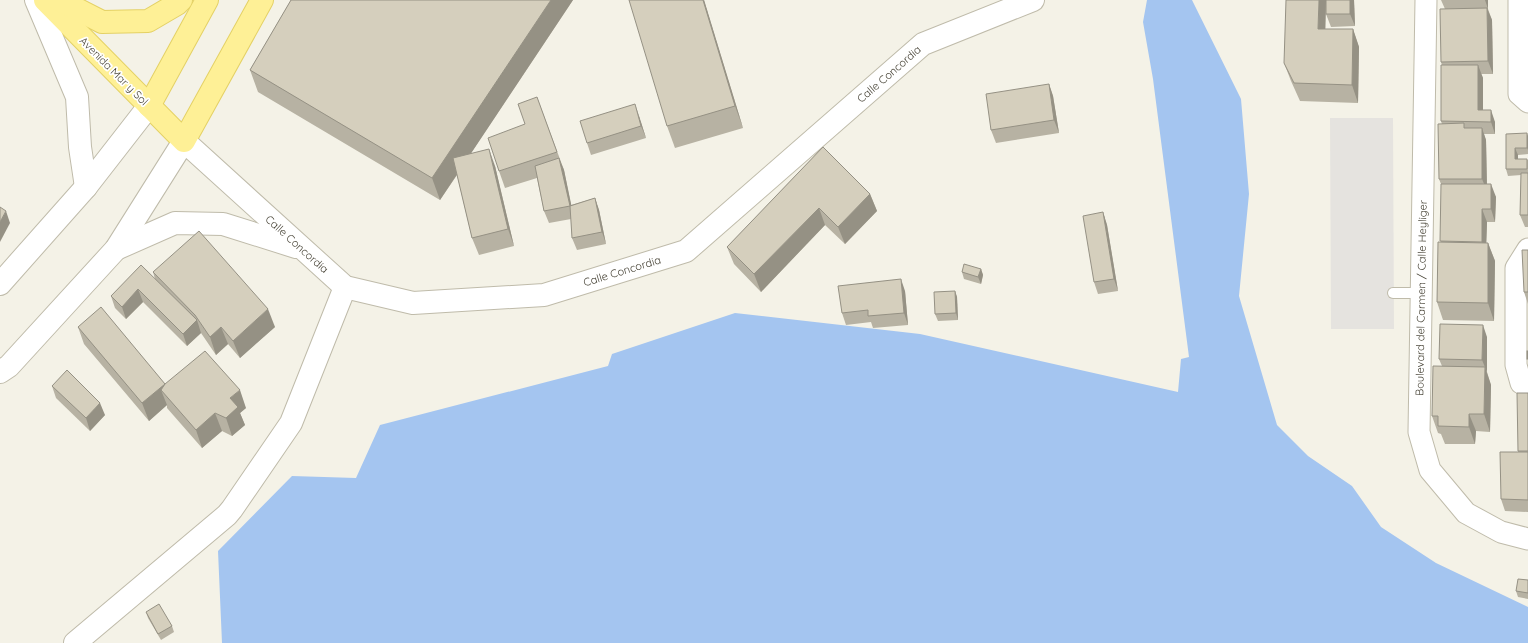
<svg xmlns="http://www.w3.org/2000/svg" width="1528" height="643" font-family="Quicksand,sans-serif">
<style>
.parking{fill:#e5e3df}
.water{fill:#a4c5f0}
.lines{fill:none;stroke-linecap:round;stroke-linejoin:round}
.service-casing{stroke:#bfbbaa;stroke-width:12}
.minor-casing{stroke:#bfbbaa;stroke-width:23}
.tertiary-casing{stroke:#bfbbaa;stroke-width:24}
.primary-casing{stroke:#e4d165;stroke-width:24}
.service{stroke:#fff;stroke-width:10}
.minor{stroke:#fff;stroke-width:21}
.tertiary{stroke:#fff;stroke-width:22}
.primary{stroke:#fef096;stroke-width:22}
.wall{fill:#b7b2a3}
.shaded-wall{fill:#959184}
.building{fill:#d5cfbd;stroke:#959184}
.labels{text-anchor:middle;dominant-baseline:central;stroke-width:3.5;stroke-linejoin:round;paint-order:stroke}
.street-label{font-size:11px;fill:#474336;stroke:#fff}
</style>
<rect width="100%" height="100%" fill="#f4f2e7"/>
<polygon class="parking" points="1330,118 1393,118 1394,329 1331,329"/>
<polygon class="water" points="1147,0 1192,0 1241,99 1249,194 1239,296 1277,425 1308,456 1352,486 1381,527 1436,563 1528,607 1528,643 222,643 218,551 292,476 356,478 380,425 608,366 612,354 735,313 920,334 1178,392 1181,359 1189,357 1153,79 1143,22"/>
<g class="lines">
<defs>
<polyline id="service" points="1393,293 1421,293"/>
<g id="minor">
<polyline points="1426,0 1419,432 1430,470 1466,513 1501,532 1528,539"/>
<polyline points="1519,0 1519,94 1528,102"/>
<polyline points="1528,249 1516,268 1516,365 1521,383 1528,386"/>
</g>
<g id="tertiary">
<polyline points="36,0 77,97 80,147 86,187"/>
<polyline points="116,249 175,223 223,224 296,247"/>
<polyline points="0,284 86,187 149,106"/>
<polyline points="0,372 9,366 116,249 184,141 345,287 413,303 544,295 686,251 923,44 1033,0"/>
<polyline points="75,643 227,515 232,509 291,423 345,287"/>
</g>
<g id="primary">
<polyline points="45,0 184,141 262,0"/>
<polyline points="59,0 102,22 148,21 177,4 181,0"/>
<polyline points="149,106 207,0"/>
</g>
</defs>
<use href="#service" class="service-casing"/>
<use href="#minor" class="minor-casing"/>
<use href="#tertiary" class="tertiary-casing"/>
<use href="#primary" class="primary-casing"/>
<use href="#service" class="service"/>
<use href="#minor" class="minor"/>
<use href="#tertiary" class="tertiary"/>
<use href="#primary" class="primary"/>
</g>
<g class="wall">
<polygon points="291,0 573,0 471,153 495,166 514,246 479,255 472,238 457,175 440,200 258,92 250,70"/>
<polygon points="704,0 743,128 675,148 667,126"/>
<polygon points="1326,0 1325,29 1353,29 1359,47 1358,103 1300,101 1291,81 1284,63"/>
<polygon points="1354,0 1355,26 1331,27 1326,14"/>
<polygon points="1441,0 1488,0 1488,9 1492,20 1493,74 1481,74 1483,78 1483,110 1495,122 1495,134 1484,134 1486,140 1487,184 1496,197 1495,222 1487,222 1486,243 1488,243 1495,261 1494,321 1443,320 1437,302 1441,242 1441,184 1439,179 1442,124 1441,121 1442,65 1441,62 1445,9"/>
<polygon points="1049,84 1053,96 1059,133 996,143 991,130"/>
<polygon points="537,97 564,170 571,205 595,198 599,210 606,244 577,250 572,238 571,219 549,223 544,211 537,178 505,188 499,171 525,124"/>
<polygon points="639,116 646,138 591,155 587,143"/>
<polygon points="1506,134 1528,136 1528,154 1518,155 1518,159 1528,160 1528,227 1525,227 1520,215 1521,175 1508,176 1506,169"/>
<polygon points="823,147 870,194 877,211 845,244 825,225 761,292 734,264 727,247"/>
<polygon points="1103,212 1107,225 1118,291 1098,294 1094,282"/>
<polygon points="1528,250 1528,304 1524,292"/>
<polygon points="981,269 983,275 981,284 964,279 962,272"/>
<polygon points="153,272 275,327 240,358 228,344 216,355 201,333 187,346 143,302 126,319 115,308 111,296 155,279"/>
<polygon points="905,291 908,325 873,328 871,322 846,325 842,313"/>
<polygon points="955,291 957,297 958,320 938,321 935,314"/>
<polygon points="78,327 165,384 246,408 240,413 245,425 232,436 222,431 202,448 167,408 167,405 149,421 84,344"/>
<polygon points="1487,337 1487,372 1491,385 1490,432 1476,431 1475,444 1445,444 1441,434 1438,433 1432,416 1442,366 1439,359"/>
<polygon points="52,386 105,415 90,431 56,398"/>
<polygon points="1528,393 1528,512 1505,511 1501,499 1518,452 1518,451"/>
<polygon points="1528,580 1528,599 1518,597 1516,591"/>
<polygon points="146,612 172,626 174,632 161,640 148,618"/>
</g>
<g class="shaded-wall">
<polygon points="551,0 573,0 440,200 432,178"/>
<polygon points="703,0 704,0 743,128 735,106"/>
<polygon points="1319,0 1326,0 1325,46 1318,29"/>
<polygon points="1350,0 1354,0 1355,26 1350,14"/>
<polygon points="1485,0 1488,0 1488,9"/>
<polygon points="1487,8 1492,20 1493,74 1488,61"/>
<polygon points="1353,29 1359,47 1358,103 1352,85"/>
<polygon points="1478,65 1483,78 1483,122 1478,110"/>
<polygon points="1049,84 1053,96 1059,133 1054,120"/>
<polygon points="635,104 639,116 646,138 641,126"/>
<polygon points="1491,110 1495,122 1495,134 1491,122"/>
<polygon points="1482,128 1486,140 1487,191 1482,179"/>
<polygon points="1527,133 1528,136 1528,150 1527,148"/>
<polygon points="1515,148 1518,155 1518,165 1515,159"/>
<polygon points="489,149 495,166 514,246 508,229"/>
<polygon points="559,158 564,170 574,218 570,206"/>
<polygon points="1491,184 1496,197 1495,222 1491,209"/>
<polygon points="870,194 877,211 845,244 838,227"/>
<polygon points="595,198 599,210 606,244 602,232"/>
<polygon points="819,208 825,225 761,292 754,274"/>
<polygon points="1482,209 1487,222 1486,254 1482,242"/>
<polygon points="6,211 10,223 0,242 0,222"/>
<polygon points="1103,212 1107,225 1118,291 1114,279"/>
<polygon points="1488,243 1495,261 1494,321 1488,303"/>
<polygon points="981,269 983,275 981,284 978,277"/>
<polygon points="901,279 905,291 908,325 904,313"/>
<polygon points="138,289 143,302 126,319 122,307"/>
<polygon points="955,291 957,297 958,320 956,313"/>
<polygon points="268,309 275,327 240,358 233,341"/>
<polygon points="197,320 201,333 187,346 183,334"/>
<polygon points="1483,325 1487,337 1487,372 1482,360"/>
<polygon points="221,327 228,344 216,355 210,337"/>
<polygon points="1485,367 1491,385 1490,432 1484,414"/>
<polygon points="165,384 161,390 167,405 149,421 142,403"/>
<polygon points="240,390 246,408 240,413 245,425 232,436 226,418 230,398"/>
<polygon points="100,403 105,415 90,431 86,418"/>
<polygon points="215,413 222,431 202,448 196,430"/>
<polygon points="1469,414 1476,431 1475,444 1469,427"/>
</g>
<g class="building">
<polygon points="291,0 551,0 432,178 250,70"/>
<polygon points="629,0 703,0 735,106 667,126"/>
<polygon points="1286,0 1319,0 1318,29 1353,29 1352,85 1294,83 1284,63"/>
<rect x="1326" y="0" width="24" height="14"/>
<polygon points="1487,8 1488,61 1441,62 1440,9"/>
<polygon points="1441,65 1478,65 1478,110 1491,110 1491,122 1441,121"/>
<polygon points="1049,84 1054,120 991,130 986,94"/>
<polygon points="537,97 557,152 499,171 488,138 525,124 518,104"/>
<polygon points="635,104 641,126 587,143 580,121"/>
<polygon points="1464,123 1464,128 1482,128 1482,179 1439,179 1438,124"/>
<polygon points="1527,133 1527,148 1515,148 1515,159 1527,159 1527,169 1506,169 1506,134"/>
<polygon points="823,147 870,194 838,227 819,208 754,274 727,247"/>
<polygon points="489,149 508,229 472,238 453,158"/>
<polygon points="559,158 570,206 595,198 602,232 572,238 570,206 544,211 535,166"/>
<polygon points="1521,173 1528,173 1528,215 1520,215"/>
<polygon points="1441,184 1491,184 1491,209 1482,209 1482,242 1440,241"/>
<polygon points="0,207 6,211 0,222"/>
<polygon points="1103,212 1114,279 1094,282 1083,216"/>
<polygon points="199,231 268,309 233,341 221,327 210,337 195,315 153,272"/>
<polygon points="1438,242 1488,243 1488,303 1437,302"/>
<polygon points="1522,250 1528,250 1528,292 1524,292"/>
<polygon points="964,264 981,269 978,277 962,272"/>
<polygon points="141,265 197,320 183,334 138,289 122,307 111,296"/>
<polygon points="901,279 904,313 868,316 868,310 842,313 838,286"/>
<polygon points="955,291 956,313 935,314 934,292"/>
<polygon points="101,307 165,384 205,351 240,390 230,398 238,407 226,418 215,413 196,430 161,390 165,384 142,403 78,327"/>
<polygon points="1440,324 1483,325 1482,360 1439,359"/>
<rect x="1527" y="351" width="1" height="8"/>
<polygon points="1433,366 1485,367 1484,414 1469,414 1469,427 1438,426 1438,416 1432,416"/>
<polygon points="67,370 100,403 86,418 52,386"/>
<polygon points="1517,393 1528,393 1528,451 1518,451"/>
<polygon points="1500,452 1528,452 1528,500 1501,499"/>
<polygon points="1518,579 1528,580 1528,593 1516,591"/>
<polygon points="159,604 172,626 158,634 146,612"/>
</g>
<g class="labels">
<g class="street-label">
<text transform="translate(114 71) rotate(45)">Avenida Mar y Sol</text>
<text transform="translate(889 74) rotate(-41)">Calle Concordia</text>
<text transform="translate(297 244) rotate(42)">Calle Concordia</text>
<text transform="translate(622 271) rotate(-17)">Calle Concordia</text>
<text transform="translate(1421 298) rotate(-89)">Boulevard del Carmen / Calle Heyliger</text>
</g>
</g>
</svg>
